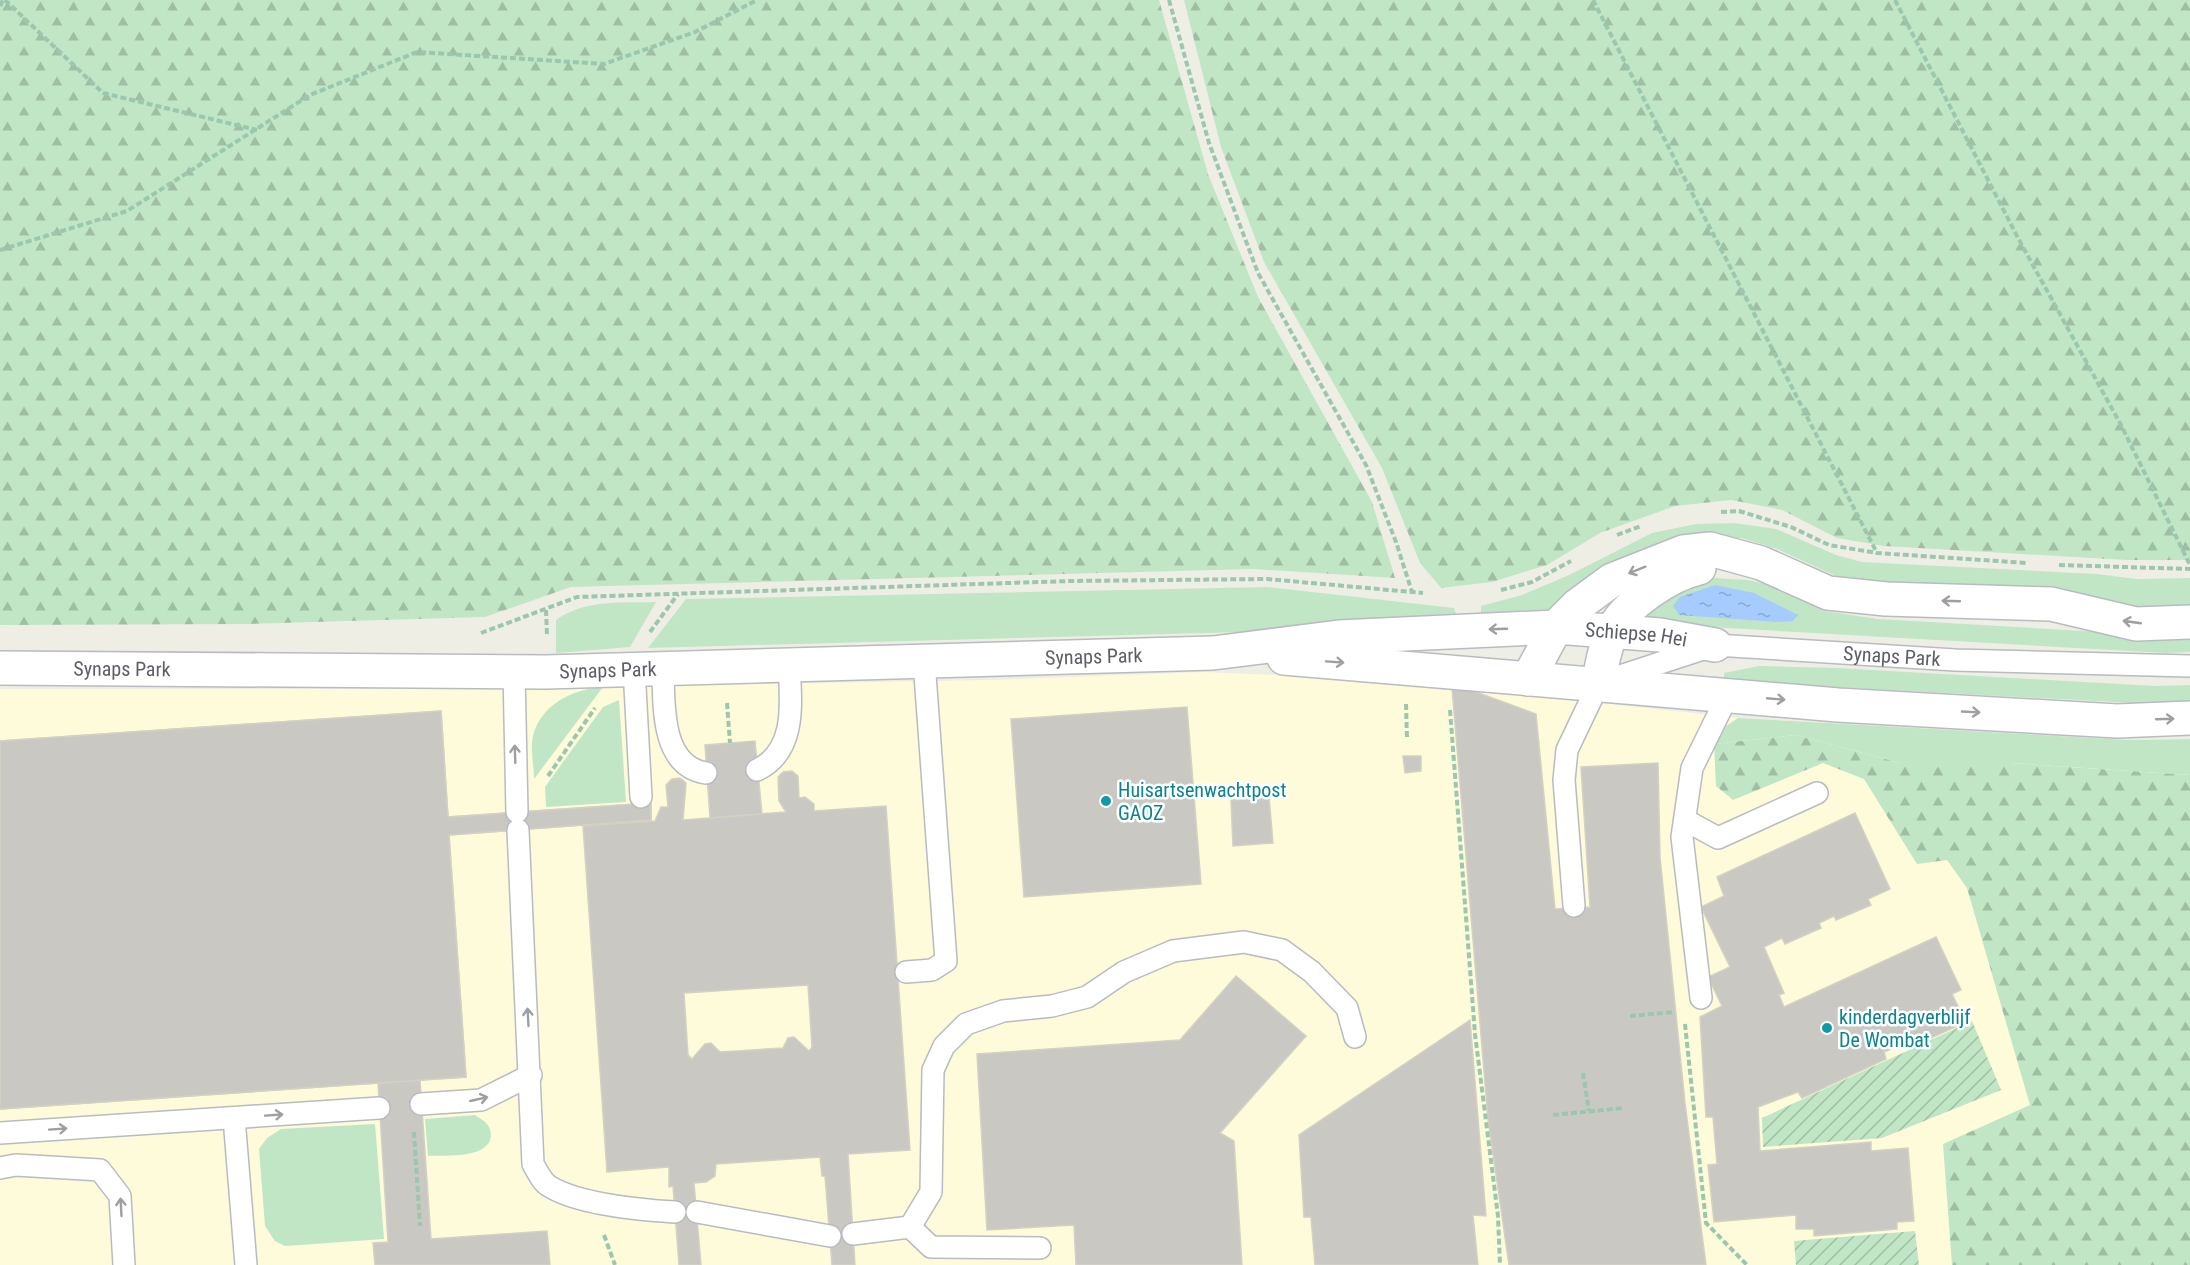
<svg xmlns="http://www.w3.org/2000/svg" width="2190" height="1265" font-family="'Roboto Condensed',sans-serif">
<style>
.commercial{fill:#fefbdb}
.grass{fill:#c1e6c6}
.forest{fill:url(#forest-firs)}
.garden{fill:url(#garden-furrows)}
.water{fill:url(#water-ripples)}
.building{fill:#cac8c2;stroke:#d4d1c3;stroke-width:1.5;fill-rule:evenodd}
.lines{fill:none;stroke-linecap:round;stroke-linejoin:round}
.service-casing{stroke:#b9bbc0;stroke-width:24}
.minor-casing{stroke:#b9bbc0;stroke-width:36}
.path{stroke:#9ac7ad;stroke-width:4;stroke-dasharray:6 3;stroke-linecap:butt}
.service{stroke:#fff;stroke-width:21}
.minor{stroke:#fff;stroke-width:33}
.oneway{stroke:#9d9fa3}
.culture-dot{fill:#0f9aa8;stroke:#fff;stroke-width:2}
.labels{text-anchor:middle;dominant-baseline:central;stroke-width:5;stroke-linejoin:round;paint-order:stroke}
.street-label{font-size:20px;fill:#5c5f65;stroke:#fff}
.culture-label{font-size:20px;fill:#0d838f;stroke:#fff;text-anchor:start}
</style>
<defs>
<pattern id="forest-firs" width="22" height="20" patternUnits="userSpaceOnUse" patternTransform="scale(1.5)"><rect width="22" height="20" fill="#c1e6c6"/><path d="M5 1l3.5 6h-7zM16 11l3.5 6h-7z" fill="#a0bea4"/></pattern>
<pattern id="garden-furrows" width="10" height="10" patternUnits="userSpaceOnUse" patternTransform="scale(1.5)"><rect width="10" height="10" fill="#c1e6c6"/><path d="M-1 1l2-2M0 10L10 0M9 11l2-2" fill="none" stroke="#a0bea4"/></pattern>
<pattern id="water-ripples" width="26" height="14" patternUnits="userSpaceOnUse" patternTransform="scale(1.5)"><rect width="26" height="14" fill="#a5cbff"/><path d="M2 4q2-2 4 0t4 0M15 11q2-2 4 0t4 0" fill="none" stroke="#8aa8d2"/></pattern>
</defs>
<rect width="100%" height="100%" fill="#efeee5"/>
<polygon class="commercial" points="1204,672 1393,680 1738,718 2131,740 2190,739 2190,1265 0,1265 0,689 458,689 992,680"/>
<g class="grass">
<polygon points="1734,523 1776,529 1836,555 1862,562 2097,574 2137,579 2190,578 2190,612 2142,613 1866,581 1836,576 1777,549 1742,538 1697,537 1548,610 1533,616 1481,619 1481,606 1522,595 1569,575 1652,533 1696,524"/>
<path d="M1715 578 1748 580 1773 586 1824 611 1878 619 2154 635 2190 634V652L2165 653 1640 623C1655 597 1687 585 1715 578Z"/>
<polygon points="1267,587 1454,608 1459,622 1277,631 648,648 686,599"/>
<path d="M656 602 630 647 556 653V620C585 599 622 603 656 602Z"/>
<polygon points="1759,666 1837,668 2155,686 2190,685 2190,706 1724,681 1724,673"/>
<path d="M603 687 534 779C534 766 530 749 533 736 541 704 573 689 603 687Z"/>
<polygon points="619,700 626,802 546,807 545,787 603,707"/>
<polygon points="1738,718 2131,740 2190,739 2190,775 2011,763 1900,763 1796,735 1714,744 1720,730"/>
<path d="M475 1115C484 1121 491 1124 491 1136 489 1159 445 1155 428 1156L425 1119Z"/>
<polygon points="375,1124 384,1239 285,1246 275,1241 265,1226 259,1149 267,1138 281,1129"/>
</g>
<g class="forest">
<polygon points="0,0 1159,0 1208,174 1258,297 1372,502 1395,578 1253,569 571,587 485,617 246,624 0,625"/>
<polygon points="1184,0 2190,0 2190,560 2127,560 1884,546 1837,538 1782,510 1731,500 1675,506 1600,533 1547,565 1492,582 1441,588 1420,563 1382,468 1264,262 1221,147"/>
<polygon points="1796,735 1900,763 2011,763 2190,775 2190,1265 1952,1265 1943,1144 2030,1105 1967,888 1947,860 1917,864 1864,779 1823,763 1733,800 1716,786 1714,744"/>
</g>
<g class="garden">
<polygon points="1972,1021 2001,1090 1882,1138 1763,1147 1762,1118"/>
<polygon points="1915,1231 1919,1265 1796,1265 1794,1241"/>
</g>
<polygon class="water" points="1715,585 1754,593 1798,615 1793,621 1778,622 1679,615 1673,606 1680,597"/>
<g class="building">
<polygon points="1452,688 1468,689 1536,714 1555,909 1590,907 1581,767 1658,763 1660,857 1685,1103 1706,1265 1509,1265 1488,1119"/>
<polygon points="1187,707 1201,884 1024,897 1011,719"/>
<polygon points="441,711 448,817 651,803 651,820 449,835 466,1077 420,1080 431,1239 547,1231 550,1265 375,1265 373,1243 388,1242 378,1083 0,1109 0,741"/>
<polygon points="441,711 448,817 651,803 651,820 449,835 466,1077 0,1109 0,741"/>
<polygon points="755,741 762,814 710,818 705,745"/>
<polygon points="1403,756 1421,756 1421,771 1405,773"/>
<path d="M792 771 798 776 799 798 805 797 814 804V811L886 806 910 1150 848 1154 855 1265H832L825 1176H822L820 1157 716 1164 715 1176 706 1182 694 1183 701 1265H679L673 1186 669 1187V1167L607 1172 583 826 655 821 661 807H668L666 785 672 779 680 778 686 783 683 820 786 812 779 801 778 777 783 772ZM808 985 812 1047 809 1051 794 1037 788 1038 783 1048 720 1052 711 1043 705 1044 692 1059 688 1055 684 993Z"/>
<polygon points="1269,797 1273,843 1233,846 1231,800"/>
<polygon points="1855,813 1890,889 1868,899 1871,905 1836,920 1834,916 1819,923 1821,928 1785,944 1782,938 1764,947 1784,993 1779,995 1784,1007 1936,937 1961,990 1952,994 1966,1022 1929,1039 1926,1034 1884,1052 1886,1059 1802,1098 1798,1092 1758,1107 1760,1151 1871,1142 1871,1151 1908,1148 1914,1221 1897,1222 1897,1229 1814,1236 1814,1229 1796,1229 1796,1215 1714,1222 1708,1165 1717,1164 1713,1117 1706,1117 1700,1017 1722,1006 1708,977 1730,967 1701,907 1724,896 1717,877"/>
<polygon points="1236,976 1306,1036 1220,1133 1234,1141 1242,1265 1076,1265 1074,1225 987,1230 977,1054 1180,1040"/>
<polygon points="1470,1020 1486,1216 1473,1215 1478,1265 1315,1265 1311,1217 1304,1217 1299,1135"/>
</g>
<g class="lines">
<defs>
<g id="service">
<path d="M663 668C664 703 660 766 706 773"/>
<polyline points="634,669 641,797"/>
<polyline points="514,672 517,812"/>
<path d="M757 770C797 751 791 702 789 665"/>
<polyline points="1685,820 1718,838 1817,793"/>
<path d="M518 830 533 1164C537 1171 542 1182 549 1186 577 1204 641 1210 675 1212"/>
<path id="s1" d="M1574 906 1564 780 1567 750 1599 683 1715 645 1955 660 2190 666"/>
<polyline points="906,972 932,970 946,961 924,661"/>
<polyline points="1701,998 1682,837 1692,768 1728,695"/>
<polyline points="421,1104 481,1100 531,1075"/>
<polyline points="234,1118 246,1265"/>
<polyline points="0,1133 379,1108"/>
<polyline points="0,1168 16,1165 100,1170 120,1196 124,1265"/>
<polyline points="697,1212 830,1236"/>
<polyline points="910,1227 931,1247 1040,1248"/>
<polyline points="853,1234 910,1227 931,1192 933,1070 944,1046 966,1024 1003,1011 1052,1006 1087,997 1124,972 1173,951 1244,942 1282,950 1312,972 1347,1008 1355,1037"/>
</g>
<g id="minor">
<polyline points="1284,658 1838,705 2117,721 2190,718"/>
<path id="s2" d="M0 668 546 672 1213 653 1339 637 1556 627 1660 635 1715 645"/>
<polyline points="1528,679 1556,627 1578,605 1612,580 1683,552 1710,549 1761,563 1828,593 1886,599 2051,604 2136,624 2190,622"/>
<path d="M1599 683C1601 666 1605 649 1611 633 1624 605 1669 575 1699 568"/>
</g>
</defs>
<use href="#service" class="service-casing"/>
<use href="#minor" class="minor-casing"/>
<g class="path">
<polyline points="5,0 103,93 257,130"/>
<polyline points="1169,0 1209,143 1258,273 1366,465 1396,542 1412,592"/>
<polyline points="1593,0 1877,553"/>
<polyline points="1895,0 2018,238 2121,425 2190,565"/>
<polyline points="0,6 3,0"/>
<polyline points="0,250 127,211 310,95 417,52 604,64 695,32 757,0"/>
<polyline points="1721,512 1739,511 1791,527 1829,545 1877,553 2027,563"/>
<polyline points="1617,535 1641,526"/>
<polyline points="2059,565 2190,569"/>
<polyline points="1501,590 1532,582 1571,561"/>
<polyline points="546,610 547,635"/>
<polyline points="650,632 678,594"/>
<polyline points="481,633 577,597 1070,581 1267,579 1423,593"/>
<polyline points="727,703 730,743"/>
<polyline points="1406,704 1407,739"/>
<polyline points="1450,710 1475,1034 1498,1216 1500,1265"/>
<polyline points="548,776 595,708"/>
<polyline points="1630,1016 1674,1012"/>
<polyline points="1685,1024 1706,1223 1747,1265"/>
<polyline points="1583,1073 1589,1111"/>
<polyline points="1553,1115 1623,1108"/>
<polyline points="414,1132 420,1226"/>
<polyline points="604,1235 615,1265"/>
</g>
<use href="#service" class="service"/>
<use href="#minor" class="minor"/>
</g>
<defs><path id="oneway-shaft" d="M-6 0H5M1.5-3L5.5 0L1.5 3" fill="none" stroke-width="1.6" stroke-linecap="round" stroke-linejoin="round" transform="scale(1.5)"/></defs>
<g class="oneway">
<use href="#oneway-shaft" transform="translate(1637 570) rotate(158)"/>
<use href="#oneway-shaft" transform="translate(1951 601) rotate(-178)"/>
<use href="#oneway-shaft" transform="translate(2132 622) rotate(-172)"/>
<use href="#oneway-shaft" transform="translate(1498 629) rotate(178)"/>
<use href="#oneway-shaft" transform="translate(1335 662) rotate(4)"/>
<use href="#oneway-shaft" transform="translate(1776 699) rotate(5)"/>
<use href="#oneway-shaft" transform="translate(1971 712) rotate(3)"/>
<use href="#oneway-shaft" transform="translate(2165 719) rotate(-2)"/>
<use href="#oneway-shaft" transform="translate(515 754) rotate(-92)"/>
<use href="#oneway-shaft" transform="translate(528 1017) rotate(-93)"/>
<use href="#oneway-shaft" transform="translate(479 1099) rotate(-13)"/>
<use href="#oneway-shaft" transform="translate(274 1115) rotate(-4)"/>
<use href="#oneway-shaft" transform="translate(58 1129) rotate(-4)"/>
<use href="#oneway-shaft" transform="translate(121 1207) rotate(-93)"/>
</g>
<g class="culture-dot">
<circle cx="1106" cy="801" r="6"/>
<circle cx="1827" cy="1028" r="6"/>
</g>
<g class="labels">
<g class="street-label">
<text stroke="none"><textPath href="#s2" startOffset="1638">Schiepse Hei</textPath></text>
<text stroke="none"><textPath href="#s2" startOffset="1094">Synaps Park</textPath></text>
<text stroke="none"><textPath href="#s1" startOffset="530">Synaps Park</textPath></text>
<text stroke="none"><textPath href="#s2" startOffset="122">Synaps Park</textPath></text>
<text stroke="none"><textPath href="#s2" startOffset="608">Synaps Park</textPath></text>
</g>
<g class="culture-label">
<text x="1118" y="790">Huisartsenwachtpost<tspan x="1118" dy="23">GAOZ</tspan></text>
<text x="1839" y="1017">kinderdagverblijf<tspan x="1839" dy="23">De Wombat</tspan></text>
</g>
</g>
</svg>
